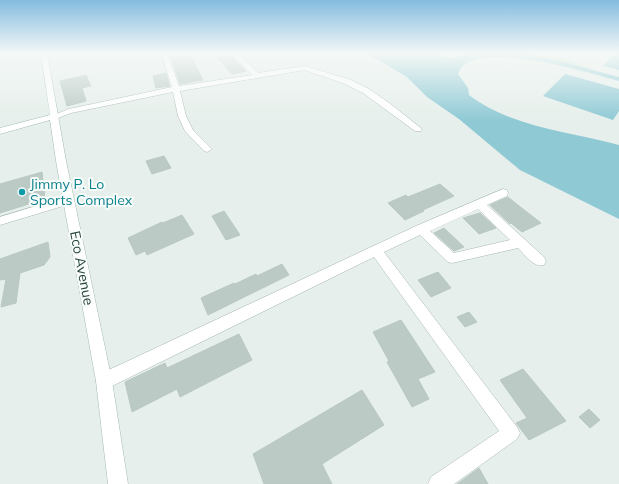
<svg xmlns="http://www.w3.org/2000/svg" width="619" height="484" font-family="Mulish,sans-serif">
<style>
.green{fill:#bfe0c8}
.water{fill:#8ec9d4}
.building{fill:#bbcac4;stroke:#b8c9c2}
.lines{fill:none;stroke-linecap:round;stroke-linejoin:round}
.street-casing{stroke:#a8b8b2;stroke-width:1}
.secondary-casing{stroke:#a4bbb3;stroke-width:1}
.street{fill:#fff;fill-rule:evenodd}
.secondary{fill:#fff;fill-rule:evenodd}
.culture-dot{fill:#0f9aa8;stroke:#f7fbf9;stroke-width:1.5}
.labels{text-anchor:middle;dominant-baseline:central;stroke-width:4;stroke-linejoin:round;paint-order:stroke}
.culture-label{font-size:14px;fill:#0d838f;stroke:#f7fbf9;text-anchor:start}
.street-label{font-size:14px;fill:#24423a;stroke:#f7fbf9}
</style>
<rect width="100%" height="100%" fill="#e6efeb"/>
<polygon class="green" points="520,53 550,53 593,70"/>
<g class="water">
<path d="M362 53H440L445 57 451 58 468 53H520L555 60 619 77V81C592 74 469 35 458 74L468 88 469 95C513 128 568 131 619 145V219L520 170 459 119 427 97 407 77 377 59Z"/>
<polygon points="614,53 619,53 619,70 603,66"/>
<polygon points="565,74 619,89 619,111 613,120 543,96"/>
</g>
<g class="building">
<polygon points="169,53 189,53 203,80 180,84"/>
<polygon points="213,53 229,53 246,71 232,74"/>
<polygon points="166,73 170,86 156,88 153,76"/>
<polygon points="86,75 91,86 82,88 86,101 67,106 60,81"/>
<polygon points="164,156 171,168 152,174 146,161"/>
<polygon points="42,172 45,199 0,213 0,184"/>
<polygon points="440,184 454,196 423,210 424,211 405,220 388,203 406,195 408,197"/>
<polygon points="508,197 514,202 541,223 522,232 511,223 510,224 490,205"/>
<polygon points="224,211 240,235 226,240 212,216"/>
<polygon points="480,213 496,228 479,234 463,218"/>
<polygon points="182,215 194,234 147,255 145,251 136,255 128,238 162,222 163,223"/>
<polygon points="444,228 464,247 454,251 434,233"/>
<polygon points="48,242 50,257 44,265 20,273 16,303 1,307 6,279 0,280 0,259"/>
<polygon points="282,264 289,275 208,315 201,298 234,283 235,284 256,274 257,276"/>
<polygon points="438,272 451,288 431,297 418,280"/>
<polygon points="469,312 477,322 465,327 457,317"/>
<polygon points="401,320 435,372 418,379 429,399 412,407 387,362 389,361 373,332"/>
<polygon points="239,334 252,360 180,397 177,389 132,412 125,382 165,363 167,368"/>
<polygon points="523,369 566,421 529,440 516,423 527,418 500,380"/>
<polygon points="362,390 384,425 322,464 332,484 264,484 253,454"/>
<polygon points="589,409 600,420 590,428 579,417"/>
<polygon points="479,468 488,484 457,484"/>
</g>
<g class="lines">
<defs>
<g id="street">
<polygon points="161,53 167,53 179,86 252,75 231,53 237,53 258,73 305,66 351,80 369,89 388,102 422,129 421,131 415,131 363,93 345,84 305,70 180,91 186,116 193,130 212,149 207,152 204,151 185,131 178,116 173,92 71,113 53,120 49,117 69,109 172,87"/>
<path d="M503 189 507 190 508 193 507 196 487 205 544 257 546 261 544 265C534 268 525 255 518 248L452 263 448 262 420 235 384 252 517 427 520 433 517 439 454 484H428L431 477 499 431 374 257 110 387 104 389 98 387 96 381 98 375 416 226ZM478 209 510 240 454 253 430 231Z"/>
<polygon points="69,196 73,197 74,200 73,203 0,225 0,217"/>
</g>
<polygon id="secondary" points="41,53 47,53 66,161 112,381 128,484 108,484 96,381 56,161 50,120 0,134 0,128 50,115"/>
</defs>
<use href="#street" class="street-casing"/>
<use href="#secondary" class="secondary-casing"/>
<use href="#street" class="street"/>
<use href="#secondary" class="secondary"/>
</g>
<linearGradient id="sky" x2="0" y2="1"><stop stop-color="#84bce0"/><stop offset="0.44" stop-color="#f4f8f6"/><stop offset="1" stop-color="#f4f8f6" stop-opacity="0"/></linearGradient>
<rect width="619" height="121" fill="url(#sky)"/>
<circle class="culture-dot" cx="22" cy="192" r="4"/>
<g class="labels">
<g class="culture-label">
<text x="30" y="184">Jimmy P. Lo<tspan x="30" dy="16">Sports Complex</tspan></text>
</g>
<g class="street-label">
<text transform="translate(82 268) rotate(79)">Eco Avenue</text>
</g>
</g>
</svg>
